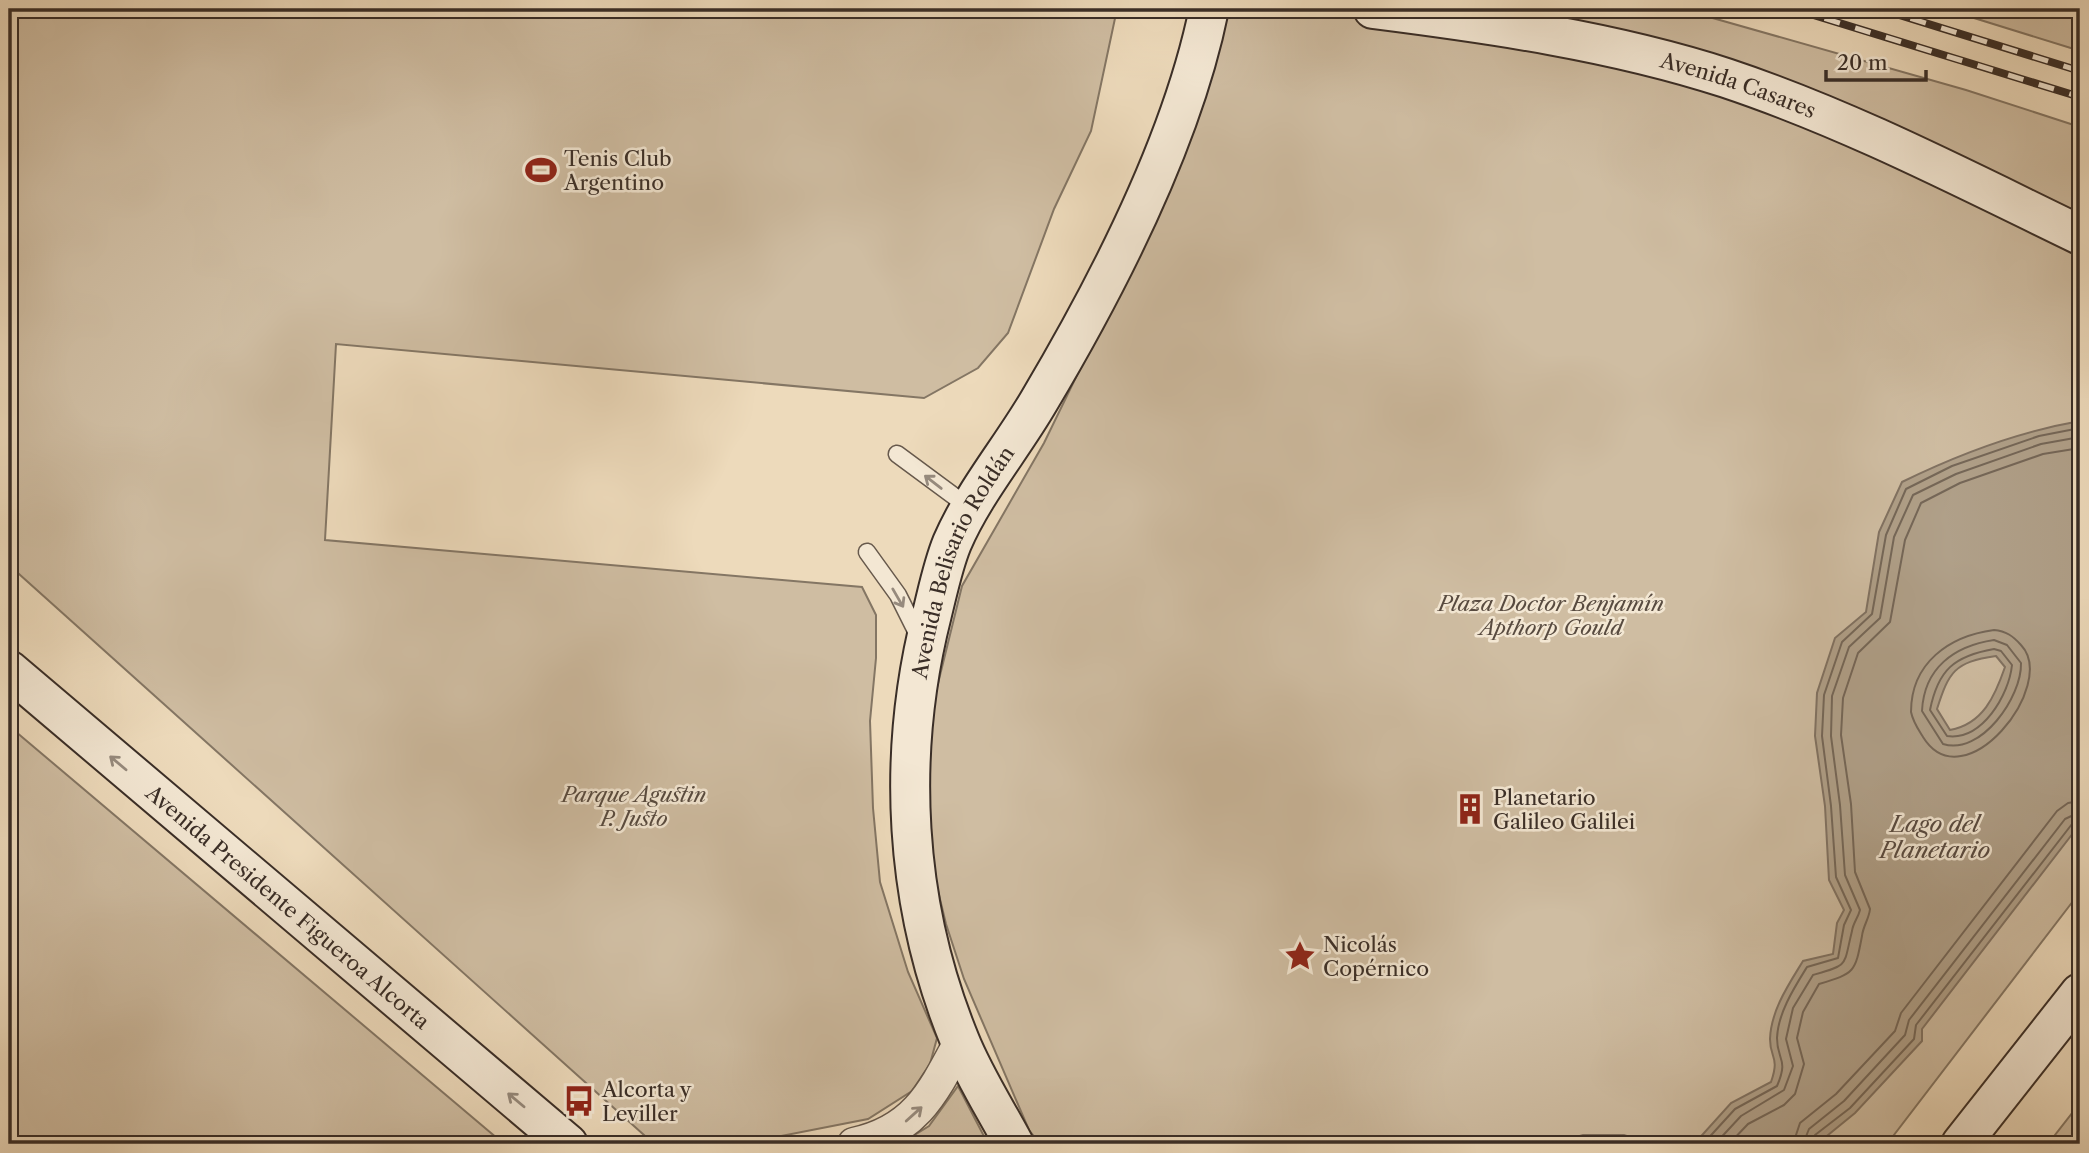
<svg xmlns="http://www.w3.org/2000/svg" width="2089" height="1153" font-family="'Libre Caslon Text',serif">
<style>
.green{fill:#cfbda2;stroke:#847664;stroke-width:2}
.water{fill:#b0a089;stroke:#817262;stroke-width:2;fill-rule:evenodd}
.lines{fill:none;stroke-linecap:round;stroke-linejoin:round}
.shore{stroke:#756758;stroke-width:2}
.lane-casing{stroke:#67594c;stroke-width:19}
.street-casing{stroke:#67594c;stroke-width:35}
.secondary-casing{stroke:#3a2e27;stroke-width:42}
.lane{stroke:#f3e7d3;stroke-width:16}
.street{stroke:#f3e7d3;stroke-width:32}
.secondary{stroke:#f3e7d3;stroke-width:38}
.rail-casing{stroke:#3a2e27;stroke-width:8}
.rail{stroke:#f3e7d3;stroke-width:5;stroke-dasharray:16;stroke-linecap:butt}
.oneway{stroke:#968a7d}
.labels{text-anchor:middle;dominant-baseline:central;stroke-width:5;stroke-linejoin:round;paint-order:stroke}
.street-label{font-size:21px;fill:#3a2e27;stroke:#f3e7d3}
.poi-label{font-size:21px;fill:#3a2e27;stroke:#f3e7d3;text-anchor:start}
.park-label{font-size:21px;font-style:italic;fill:#584b40;stroke:#f3e7d3}
.water-label{font-size:23px;font-style:italic;fill:#584a40;stroke:#f3e7d3}
</style>
<rect width="100%" height="100%" fill="#eddabb"/>
<filter id="stains"><feTurbulence type="fractalNoise" baseFrequency=".00286" numOctaves="4"/><feColorMatrix values="0 0 0 0 .2 0 0 0 0 .09 0 0 0 0 .02 0 0 0 .5 -.17"/></filter>
<radialGradient id="worn" r=".72"><stop offset=".6" stop-color="#630" stop-opacity="0"/><stop offset="1" stop-color="#630" stop-opacity=".3"/></radialGradient>
<g class="green">
<polygon points="9,9 1117,9 1091,131 1054,209 1008,333 978,368 924,398 336,344 325,540 862,587 876,615 876,658 870,721 873,808 880,882 908,972 937,1038 930,1064 912,1091 868,1119 746,1143 654,1144 9,565"/>
<polygon points="1230,9 1681,9 1966,90 2080,127 2080,892 1887,1144 1040,1144 1029,1130 964,979 946,924 932,866 926,794 929,720 962,586 1044,443 1151,223 1194,120"/>
<polygon points="1945,9 2080,9 2080,51 2074,49"/>
<polygon points="9,726 504,1144 9,1144"/>
<polygon points="958,1086 988,1144 900,1144 929,1126"/>
<polygon points="2080,1103 2080,1144 2048,1144"/>
</g>
<g class="water">
<path d="M2080 421V824L1922 1029V1041L1855 1113 1817 1144H1677L1695 1143 1731 1103 1771 1082C1780 1056 1770 1059 1770 1039 1771 1010 1789 984 1803 961L1833 954 1837 923 1844 910 1829 880 1825 806 1815 736 1817 693 1835 638 1866 612 1879 532 1902 482C1959 454 2017 432 2080 421ZM1996 656 2005 667C1995 696 1983 724 1950 730L1937 709C1949 672 1954 662 1996 656Z"/>
<polygon points="1583,1135 1624,1135 1650,1144 1553,1144"/>
</g>
<g class="lines">
<g class="shore">
<path d="M1994 630C2006 631 2013 636 2021 645 2059 685 1964 803 1923 737 1918 729 1913 722 1911 712 1911 663 1949 636 1994 630Z"/>
<path d="M1994 640 2007 645 2021 663C2022 697 1981 756 1943 744L1922 711C1924 668 1954 646 1994 640Z"/>
<path d="M1994 649 2001 651 2012 665C2009 695 1982 741 1947 736L1930 710C1938 670 1954 656 1994 649Z"/>
<path d="M1703 1144 1735 1109 1777 1086C1789 1058 1777 1061 1777 1038 1778 1013 1794 988 1807 967L1838 958 1844 925 1851 910 1836 877 1831 806 1822 736 1824 695 1842 642 1872 614 1886 535 1906 489 1952 466 2039 436 2080 428"/>
<path d="M1715 1144 1741 1116 1784 1090 1793 1066 1786 1039 1793 1008 1813 975C1850 964 1843 967 1852 931 1853 923 1858 918 1860 910L1845 875 1840 805 1831 736 1832 696 1849 647 1880 618 1894 537 1913 495 1956 474 2041 444 2080 437"/>
<path d="M1729 1144 1748 1124 1784 1105 1795 1094 1804 1064 1797 1038 1803 1012 1819 984C1855 973 1855 973 1862 936 1863 926 1869 919 1870 909L1855 872 1851 804 1841 735 1843 698 1858 653 1890 622 1905 540 1921 503 1960 483 2043 454 2080 448"/>
<polyline points="1793,1144 1800,1123 1836,1094 1895,1031 1901,1013 2057,811 2068,803 2080,801"/>
<polyline points="1803,1144 1809,1129 1844,1101 1905,1035 1909,1020 2065,819 2080,812"/>
<polyline points="1812,1144 1815,1135 1850,1108 1914,1039 1916,1025 2072,824 2080,821"/>
</g>
<defs>
<g id="lane">
<polyline points="897,454 970,508"/>
<polyline points="867,552 898,595 920,639"/>
</g>
<path id="street" d="M854 1144C915 1131 933 1093 960 1042"/>
<g id="secondary">
<path id="s1" d="M1373 9C1491 24 1612 41 1726 78 1849 119 1964 179 2080 235"/>
<path id="s2" d="M9 670 568 1144"/>
<path id="s3" d="M1014 1144C996 1110 974 1076 960 1041 904 905 896 755 932 614 938 590 943 565 952 543 974 492 1011 449 1039 401 1108 285 1182 142 1209 9"/>
<polyline points="1961,1144 2080,993"/>
</g>
</defs>
<use href="#lane" class="lane-casing"/>
<use href="#street" class="street-casing"/>
<use href="#secondary" class="secondary-casing"/>
<use href="#lane" class="lane"/>
<use href="#street" class="street"/>
<use href="#secondary" class="secondary"/>
<defs>
<g id="rail">
<polyline points="1794,9 2080,97"/>
<polyline points="1880,9 2080,71"/>
</g>
</defs>
<use href="#rail" class="rail-casing"/>
<use href="#rail" class="rail"/>
</g>
<defs><path id="oneway-shaft" d="M-6 0H5M1.5-3L5.5 0L1.5 3" fill="none" stroke-width="1.6" stroke-linecap="round" stroke-linejoin="round" transform="scale(1.75)"/></defs>
<g class="oneway">
<use href="#oneway-shaft" transform="translate(933 482) rotate(-142)"/>
<use href="#oneway-shaft" transform="translate(898 598) rotate(60)"/>
<use href="#oneway-shaft" transform="translate(118 763) rotate(-140)"/>
<use href="#oneway-shaft" transform="translate(516 1100) rotate(-140)"/>
<use href="#oneway-shaft" transform="translate(914 1114) rotate(-42)"/>
</g>
<defs>
<symbol id="stadium-bare" viewBox="-9 -9 18 18"><path d="M0-5a6.5 5 0 1 0 0 10a6.5 5 0 1 0 0-10ZM-3.5-1.8h7v3.6h-7Z" fill="#8f2418" stroke="#f3e7d3" stroke-width="2.5" paint-order="stroke"/></symbol>
<symbol id="building-bare" viewBox="-9 -9 18 18"><path d="M-4-6H4V6H1V3H-1V6H-4ZM-2.5-4.3h1.7v1.8h-1.7ZM.8-4.3h1.7v1.8H.8ZM-2.5-1h1.7V.8h-1.7ZM.8-1h1.7V.8H.8Z" fill="#8f2418" stroke="#f3e7d3" stroke-width="2.5" paint-order="stroke"/></symbol>
<symbol id="sight-bare" viewBox="-9 -9 18 18"><path d="M0-6L1.8-2.2L6-1.7L2.9 1.2L3.7 5.4L0 3.3L-3.7 5.4L-2.9 1.2L-6-1.7L-1.8-2.2Z" fill="#8f2418" stroke="#f3e7d3" stroke-width="2.5" paint-order="stroke"/></symbol>
<symbol id="bus-bare" viewBox="-9 -9 18 18"><path d="M-5-6H5V4H4V6H2V4H-2V6H-4V4H-5ZM-3.5-4V0h7V-4ZM-3.5 1.2v1.5H-2V1.2ZM2 1.2v1.5H3.5V1.2Z" fill="#8f2418" stroke="#f3e7d3" stroke-width="2.5" paint-order="stroke"/></symbol>
</defs>
<g fill-rule="evenodd">
<use href="#stadium-bare" x="519" y="148" width="44" height="44"/>
<use href="#building-bare" x="1448" y="787" width="44" height="44"/>
<use href="#sight-bare" x="1278" y="934" width="44" height="44"/>
<use href="#bus-bare" x="557" y="1079" width="44" height="44"/>
</g>
<g class="labels">
<g class="street-label">
<text stroke="none"><textPath href="#s1" startOffset="374">Avenida Casares</textPath></text>
<text stroke="none"><textPath href="#s3" startOffset="611">Avenida Belisario Roldán</textPath></text>
<text stroke="none"><textPath href="#s2" startOffset="366">Avenida Presidente Figueroa Alcorta</textPath></text>
</g>
<g class="poi-label">
<text x="564" y="158">Tenis Club<tspan x="564" dy="24">Argentino</tspan></text>
<text x="1493" y="797">Planetario<tspan x="1493" dy="24">Galileo Galilei</tspan></text>
<text x="1323" y="944">Nicolás<tspan x="1323" dy="24">Copérnico</tspan></text>
<text x="602" y="1089">Alcorta y<tspan x="602" dy="24">Leviller</tspan></text>
</g>
<g class="park-label">
<text x="1551" y="603">Plaza Doctor Benjamín<tspan x="1551" dy="24">Apthorp Gould</tspan></text>
<text x="634" y="794">Parque Agustin<tspan x="634" dy="24">P. Justo</tspan></text>
</g>
<g class="water-label">
<text x="1935" y="824">Lago del<tspan x="1935" dy="26">Planetario</tspan></text>
</g>
</g>
<rect width="2089" height="1153" fill="none" stroke="#eddabb" stroke-width="35"/>
<rect x="10" y="10" width="2068" height="1132" fill="none" stroke="#3a2e27" stroke-width="3.5"/>
<rect x="18" y="18" width="2054" height="1118" fill="none" stroke="#3a2e27" stroke-width="2"/>
<path d="M1826 70v10h100v-10" fill="none" stroke="#3a2e27" stroke-width="3.5"/>
<text x="1837" y="70" font-size="21" fill="#3a2e27" stroke="#f3e7d3" stroke-width="5" paint-order="stroke">20 m</text>
<rect width="100%" height="100%" filter="url(#stains)"/>
<rect width="100%" height="100%" fill="url(#worn)"/>
</svg>
